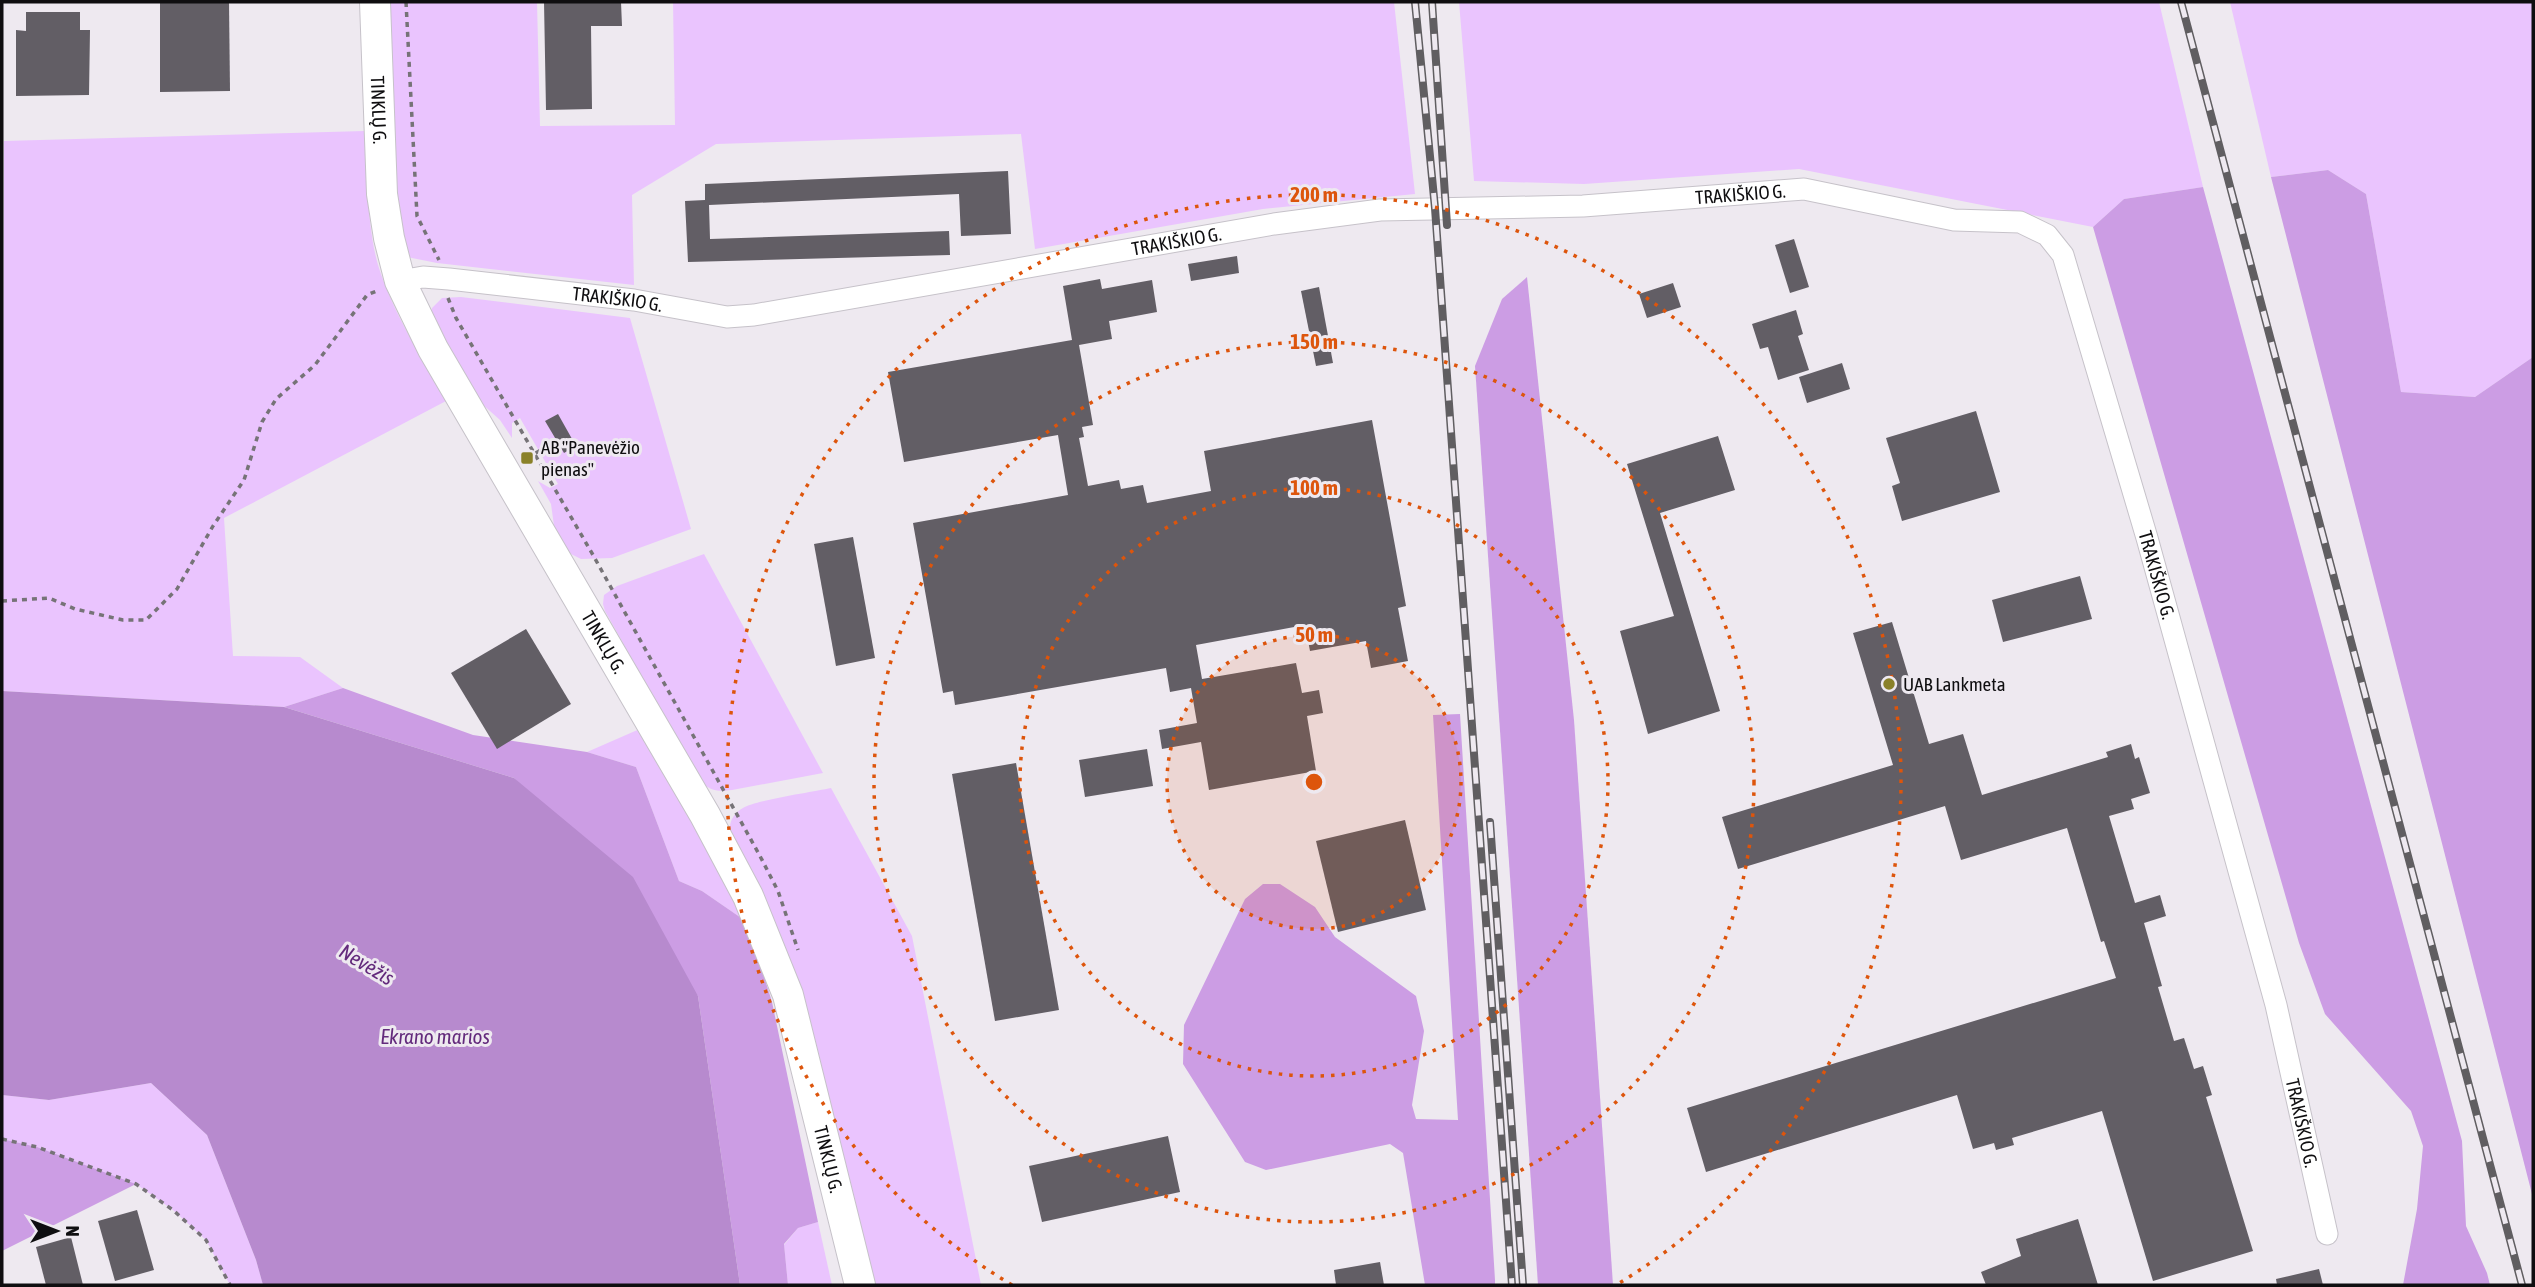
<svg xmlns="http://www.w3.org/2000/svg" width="2535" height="1287" font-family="'Asap Condensed',sans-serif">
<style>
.green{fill:#eac4fe}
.forest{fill:#cc9de4}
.water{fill:#b78ace}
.building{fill:#625e65}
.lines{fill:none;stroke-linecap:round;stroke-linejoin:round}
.minor-casing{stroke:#c6c2c9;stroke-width:23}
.secondary-casing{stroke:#c6c2c9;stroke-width:32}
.path{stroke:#767377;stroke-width:3.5;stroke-dasharray:5 5;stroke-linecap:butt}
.minor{stroke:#fff;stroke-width:21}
.secondary{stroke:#fff;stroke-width:30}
.rail-casing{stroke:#605e61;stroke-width:8}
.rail{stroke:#eee9f0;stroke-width:5;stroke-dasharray:16;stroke-linecap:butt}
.ring{fill:none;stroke:#dd550c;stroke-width:3.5;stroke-dasharray:3.5 7}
.poi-dot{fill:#8a8129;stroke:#eee9f0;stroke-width:2.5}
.labels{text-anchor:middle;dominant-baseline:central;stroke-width:6;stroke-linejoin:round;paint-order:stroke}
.street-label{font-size:19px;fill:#0f0e10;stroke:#eee9f0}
.poi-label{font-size:19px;fill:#0f0e10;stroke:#eee9f0;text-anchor:start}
.water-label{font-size:21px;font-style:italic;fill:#632a7c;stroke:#eee9f0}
.centre{fill:#dd550c;stroke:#eee9f0;stroke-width:3.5}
.ring-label{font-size:21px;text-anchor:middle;font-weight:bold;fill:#dd550c;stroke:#eee9f0;stroke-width:6;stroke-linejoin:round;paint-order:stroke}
</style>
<rect width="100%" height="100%" fill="#eee9f0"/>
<g class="green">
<polygon points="389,2 537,2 540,126 675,125 673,2 1394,2 1415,194 1263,209 1035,249 1021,134 716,144 632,195 634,285 437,263 407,257 396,204"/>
<polygon points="1459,2 2159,2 2203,187 2124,199 2093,227 1799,169 1584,184 1474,181"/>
<polygon points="2230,2 2533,2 2533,357 2475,397 2401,392 2366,194 2328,170 2271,177"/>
<path d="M365 131C367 172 367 226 378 265 393 313 422 358 446 401L224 518 233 656 300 657 343 688 284 707 2 691 4 141Z"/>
<polygon points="461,297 630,318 691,529 612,558 581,559 571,554 555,533 551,504 538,481 550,488 558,484 520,418 512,423 512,438 500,420 481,403 431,316 432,308 442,298"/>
<path d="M704 554 823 773 732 790C717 792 709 791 699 779L605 611 603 604 604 595 617 586Z"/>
<polygon points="642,728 747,922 702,891 679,881 636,767 587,752"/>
<path d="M831 788 912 936 981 1285H868L730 831C729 821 734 813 743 808 756 800 813 792 831 788Z"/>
<polygon points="151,1083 207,1135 256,1260 263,1285 230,1285 206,1240 173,1210 136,1184 37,1147 2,1139 2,1095 49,1100"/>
<polygon points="818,1222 832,1285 788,1285 784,1245 798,1228"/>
</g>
<g class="forest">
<polygon points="2328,170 2366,194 2401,392 2475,397 2533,357 2533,1198 2271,177"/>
<polygon points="2203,187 2462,1141 2466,1226 2487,1273 2490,1285 2403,1285 2417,1209 2423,1146 2411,1111 2325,1014 2299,943 2093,227 2124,199"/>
<polygon points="1527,277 1574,720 1613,1285 1538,1285 1475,366 1502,299"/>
<polygon points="343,688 473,735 587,752 636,767 679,881 702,891 747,922 772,1002 818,1222 798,1228 784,1244 788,1285 740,1285 698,996 514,778 284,707"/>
<polygon points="1460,714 1495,1280 1495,1285 1425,1285 1403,1153 1390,1144 1266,1170 1245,1162 1183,1064 1184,1025 1245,899 1263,884 1280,884 1315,907 1335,937 1416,996 1424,1031 1412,1105 1416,1119 1458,1120 1433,715"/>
<polygon points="2,1139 37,1147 136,1184 2,1251"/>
</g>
<polygon class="water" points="2,691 284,707 514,778 633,877 698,996 740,1285 263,1285 256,1260 207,1135 151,1083 49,1100 2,1095"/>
<g class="building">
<polygon points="160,2 229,2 230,91 160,92"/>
<polygon points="544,2 621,2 622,26 591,26 592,109 546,110"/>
<polygon points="26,12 80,12 80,30 90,30 89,95 16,96 16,30 26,31"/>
<polygon points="1008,171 1011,234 961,236 959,194 709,205 710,239 949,231 950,255 688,262 685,201 705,200 705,184"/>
<polygon points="1794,239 1809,287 1790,293 1775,245"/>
<polygon points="1237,256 1239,273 1191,281 1188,264"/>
<polygon points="1100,279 1102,289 1152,280 1157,312 1109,321 1112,339 1079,345 1093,425 1082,427 1084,437 1079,438 1088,486 1119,480 1121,489 1143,485 1147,503 1211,491 1204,451 1372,420 1406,606 1398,608 1408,661 1371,668 1366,641 1310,651 1305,625 1196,645 1202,679 1296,663 1302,693 1319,690 1323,713 1307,716 1316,771 1209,790 1201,742 1162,749 1159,730 1197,723 1191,688 1170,692 1166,668 955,705 953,691 943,693 913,523 1068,495 1058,435 904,462 888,372 1072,340 1063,286"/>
<polygon points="1673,283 1681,307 1647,318 1639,294"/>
<polygon points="1319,287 1333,363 1316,366 1301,291"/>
<polygon points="1796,310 1803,334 1798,336 1809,370 1778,380 1768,347 1760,349 1752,324"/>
<polygon points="1842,363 1850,389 1807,403 1799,377"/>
<polygon points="1976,411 2000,492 1902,521 1892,486 1900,483 1886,438"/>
<polygon points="558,414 576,446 564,453 545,421"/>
<polygon points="1718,436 1735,490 1660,513 1720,711 1648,734 1620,631 1674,616 1627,464"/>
<polygon points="853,537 875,658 836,666 814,544"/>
<polygon points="2080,576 2092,619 2003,642 1992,600"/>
<polygon points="1892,622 1929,744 1963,734 1982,795 2108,757 2106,752 2131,744 2135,759 2139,757 2150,793 2131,799 2134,809 2109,816 2135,903 2160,895 2166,916 2144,923 2162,986 2158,987 2174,1041 2184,1038 2194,1069 2203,1066 2212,1095 2206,1097 2253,1251 2153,1281 2102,1111 2012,1138 2014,1145 1996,1150 1994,1143 1973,1149 1957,1095 1706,1172 1687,1108 2116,978 2104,941 2101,942 2067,828 1961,860 1945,806 1738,869 1722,817 1893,765 1853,633"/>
<polygon points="526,629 571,704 497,749 451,673"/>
<polygon points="1147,749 1153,786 1085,797 1079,760"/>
<polygon points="1016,763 1059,1010 995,1021 952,774"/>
<polygon points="1405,820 1426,910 1338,932 1316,841"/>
<polygon points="1168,1136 1180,1192 1042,1222 1029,1166"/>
<polygon points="137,1210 154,1270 115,1281 98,1221"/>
<polygon points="2078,1219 2098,1285 1986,1285 1981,1272 2021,1256 2016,1239"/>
<polygon points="71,1237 83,1285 46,1285 36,1247"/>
<polygon points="1380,1262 1384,1285 1336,1285 1334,1270"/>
<polygon points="2319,1269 2323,1285 2277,1285 2276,1279"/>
</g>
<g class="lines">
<defs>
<g id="minor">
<path id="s1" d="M400 281 423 277 449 279 634 300 727 317 754 315 1274 224 1380 210 1583 206 1804 189 1954 220 2020 222 2047 235 2063 255 2147 538 2276 1005 2327 1234"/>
</g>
<g id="secondary">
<path id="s2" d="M375 2 382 194 389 238 400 281 433 349 705 815 748 896 788 995 860 1285"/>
</g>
</defs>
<use href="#minor" class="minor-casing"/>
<use href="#secondary" class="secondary-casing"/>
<g class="path">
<polyline points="406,2 417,216 439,260"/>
<polyline points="448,298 456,318 593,555 760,856 778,891 798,950"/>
<polyline points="527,458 555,442"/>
<polyline points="2,601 49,598 75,609 123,620 146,620 177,589 213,526 244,480 262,422 276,399 315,365 367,295 379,290"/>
<polyline points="2,1139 37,1147 136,1184 173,1210 206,1240 230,1285"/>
</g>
<use href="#minor" class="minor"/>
<use href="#secondary" class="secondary"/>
<defs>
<g id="rail">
<polyline points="1415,2 1435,208 1512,1285"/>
<polyline points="1432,2 1447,225"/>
<polyline points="2181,2 2522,1285"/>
<polyline points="1490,822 1523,1285"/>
</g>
</defs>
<use href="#rail" class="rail-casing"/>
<use href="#rail" class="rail"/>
</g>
<circle cx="1314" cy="782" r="147" fill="#dd550c" fill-opacity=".12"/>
<g class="ring">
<circle cx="1314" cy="782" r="147"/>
<circle cx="1314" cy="782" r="294"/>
<circle cx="1314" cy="782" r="440"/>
<path d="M1012 1285A587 587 0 1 1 1616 1285"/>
</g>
<g class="poi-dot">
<rect x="520" y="451" width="14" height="14" rx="3.5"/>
<circle cx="1889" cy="684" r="7"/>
</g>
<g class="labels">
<g class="street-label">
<text stroke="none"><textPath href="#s2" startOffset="108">TINKLŲ G.</textPath></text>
<text stroke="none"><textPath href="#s1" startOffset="1353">TRAKIŠKIO G.</textPath></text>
<text stroke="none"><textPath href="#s1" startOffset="786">TRAKIŠKIO G.</textPath></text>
<text stroke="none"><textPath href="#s1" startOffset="219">TRAKIŠKIO G.</textPath></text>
<text stroke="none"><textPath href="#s1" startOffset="2025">TRAKIŠKIO G.</textPath></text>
<text stroke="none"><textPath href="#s2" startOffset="696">TINKLŲ G.</textPath></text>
<text stroke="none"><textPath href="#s1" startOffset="2592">TRAKIŠKIO G.</textPath></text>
<text stroke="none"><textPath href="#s2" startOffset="1264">TINKLŲ G.</textPath></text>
</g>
<g class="poi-label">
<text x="541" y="447">AB "Panevėžio<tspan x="541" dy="22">pienas"</tspan></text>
<text x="1903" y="684">UAB Lankmeta</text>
</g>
<g class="water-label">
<text transform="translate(367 964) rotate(31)">Nevėžis</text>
<text x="435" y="1036">Ekrano marios</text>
</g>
</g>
<circle cx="1314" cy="782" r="10" class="centre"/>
<g class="ring-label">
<text x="1314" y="202">200 m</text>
<text x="1314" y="349">150 m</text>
<text x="1314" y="495">100 m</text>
<text x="1314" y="642">50 m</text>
</g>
<rect width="2535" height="1287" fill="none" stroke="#0f0e10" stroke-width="7"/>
<g transform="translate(56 1231) rotate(90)" stroke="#eee9f0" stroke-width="5" paint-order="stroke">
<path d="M0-5L12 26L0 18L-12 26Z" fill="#0f0e10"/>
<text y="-10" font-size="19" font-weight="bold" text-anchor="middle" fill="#0f0e10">N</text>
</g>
</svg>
